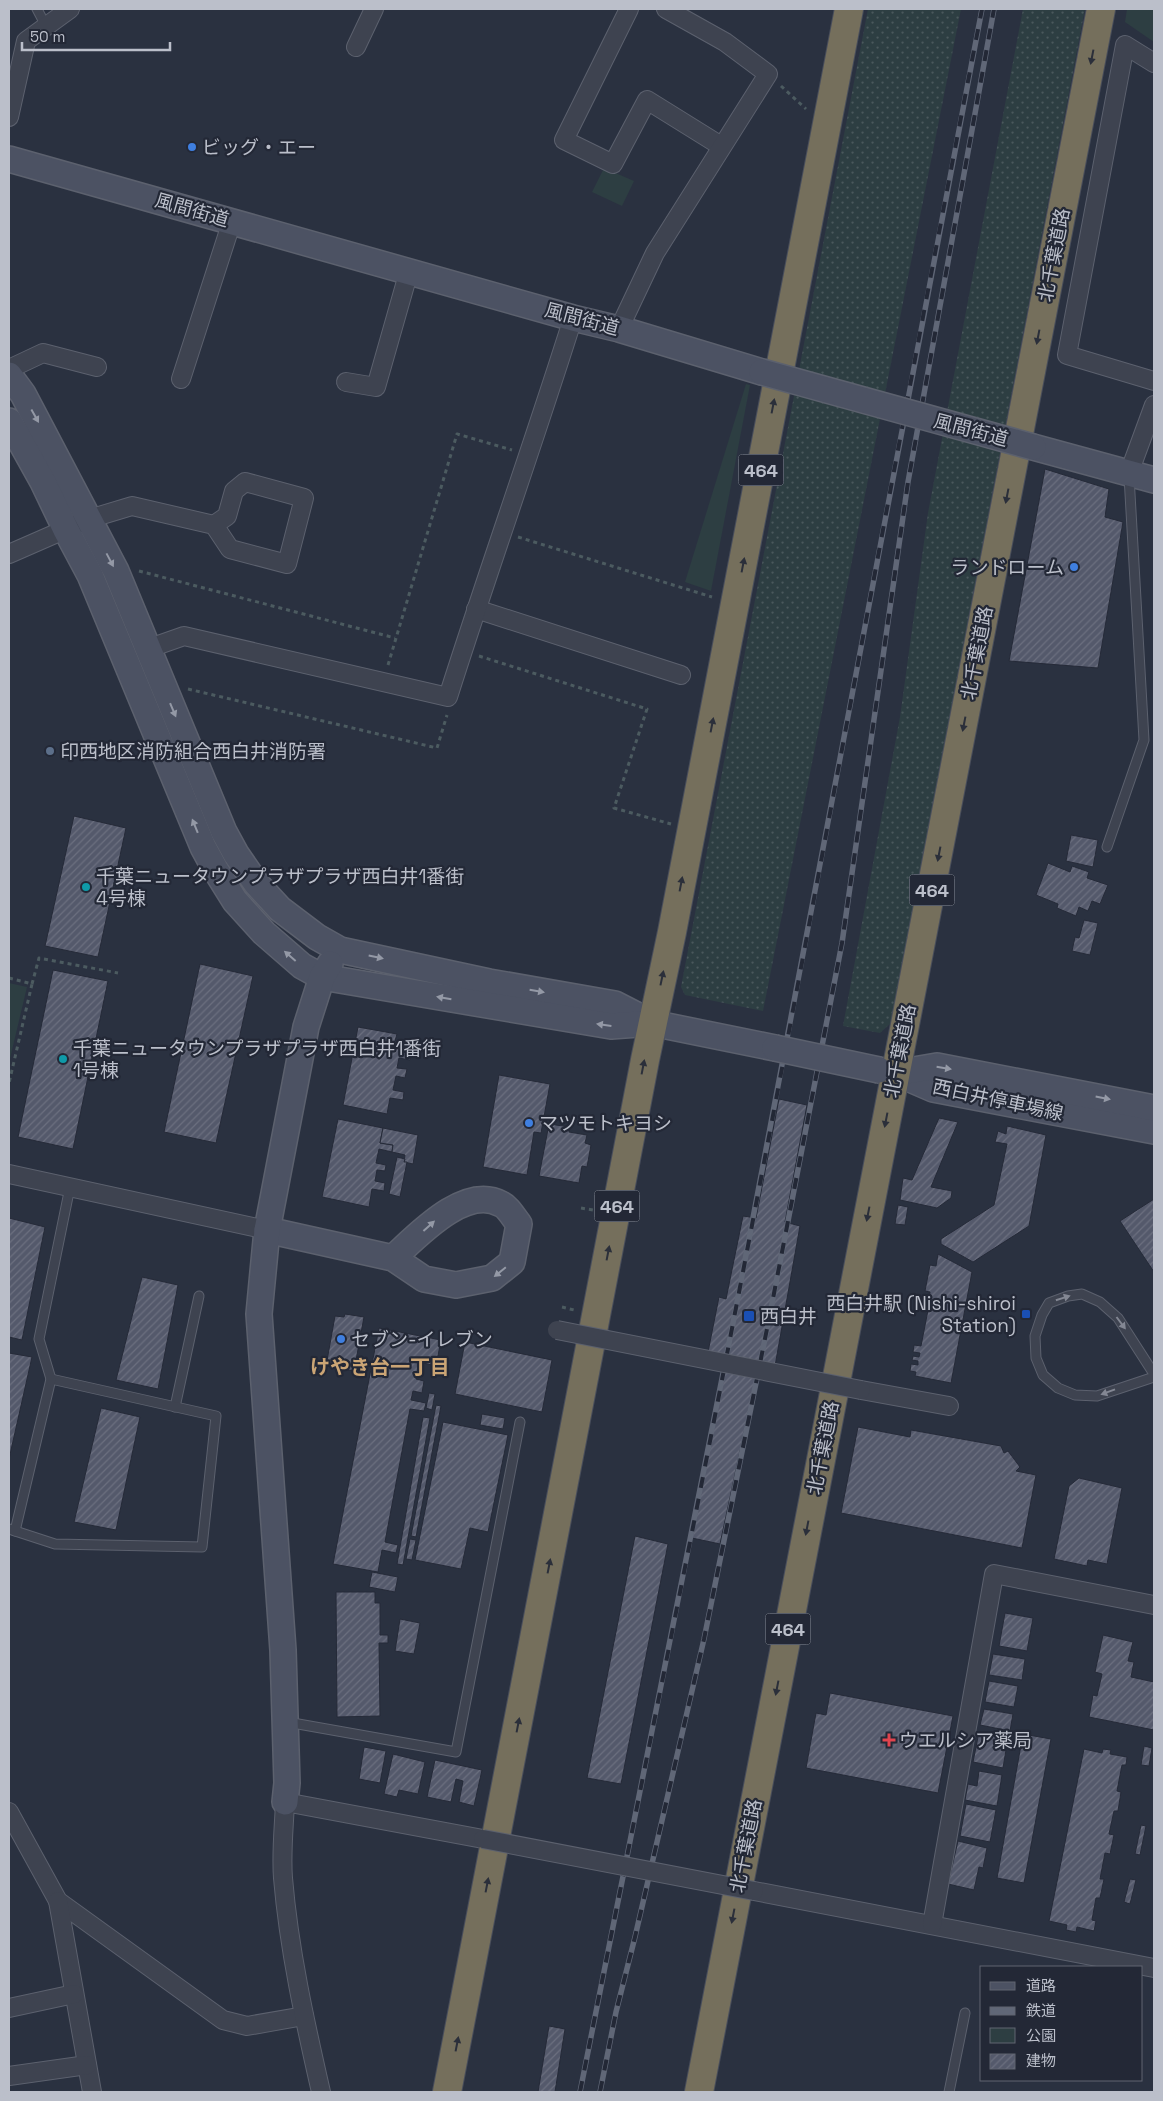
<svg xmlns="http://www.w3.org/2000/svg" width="1163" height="2101" font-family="'Space Grotesk','Noto Sans JP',sans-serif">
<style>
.grass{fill:url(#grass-dots)}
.green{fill:#2d3e42}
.building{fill:url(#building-hatch);stroke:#252a38}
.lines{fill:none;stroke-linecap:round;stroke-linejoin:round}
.lane-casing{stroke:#5c616e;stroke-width:11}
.street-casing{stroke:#5c616e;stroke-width:20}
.secondary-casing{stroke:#5c616e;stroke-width:28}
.highway-casing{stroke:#494e5b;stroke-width:30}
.path{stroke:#4c5b60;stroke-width:3;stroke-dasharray:4 4;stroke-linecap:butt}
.lane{stroke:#3e4350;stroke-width:9}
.street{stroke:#3e4350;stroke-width:18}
.secondary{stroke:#4c5263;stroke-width:25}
.highway{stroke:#756f5c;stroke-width:28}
.rail-casing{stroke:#606777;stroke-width:5.5}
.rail{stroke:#232836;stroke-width:4;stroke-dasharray:11;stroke-linecap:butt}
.street-bridge-casing{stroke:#5c616e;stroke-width:20;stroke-linecap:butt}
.secondary-bridge-casing{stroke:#5c616e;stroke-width:28;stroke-linecap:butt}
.street-bridge{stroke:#3e4350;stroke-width:18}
.secondary-bridge{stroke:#4c5263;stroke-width:25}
.oneway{fill:#2b2f3a}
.oneway2{fill:#9499a6}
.oneway3{fill:#838793}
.shop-dot{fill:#3f7fe0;stroke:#232836;stroke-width:2}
.service-dot{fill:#5c6f8a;stroke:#232836;stroke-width:2}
.culture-dot{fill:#0f9aa8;stroke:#232836;stroke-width:2}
.transit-dot{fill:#1a4fb4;stroke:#232836;stroke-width:2}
.health-dot{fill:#e0444e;stroke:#232836;stroke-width:2}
.labels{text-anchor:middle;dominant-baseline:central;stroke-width:4.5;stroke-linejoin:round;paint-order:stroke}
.shield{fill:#232836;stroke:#8d929e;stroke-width:1}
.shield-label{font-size:18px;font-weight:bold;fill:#bbbfca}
.poi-label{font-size:19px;fill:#bbbfca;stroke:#232836;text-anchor:start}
.street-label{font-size:19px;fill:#bbbfca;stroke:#232836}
.neighbourhood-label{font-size:20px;font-weight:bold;fill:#cba575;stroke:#232836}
</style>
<defs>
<pattern id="grass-dots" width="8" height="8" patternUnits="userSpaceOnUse" patternTransform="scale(1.25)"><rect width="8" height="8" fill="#2d3e42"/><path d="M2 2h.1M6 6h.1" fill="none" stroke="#4a585c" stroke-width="1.8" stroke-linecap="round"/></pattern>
<pattern id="building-hatch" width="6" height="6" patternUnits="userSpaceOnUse" patternTransform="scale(1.25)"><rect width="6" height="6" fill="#54596b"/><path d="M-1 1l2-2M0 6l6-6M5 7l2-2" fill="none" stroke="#6b6f7f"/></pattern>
</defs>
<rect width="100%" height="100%" fill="#2a3140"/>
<g class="grass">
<polygon points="868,9 961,9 763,1011 685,995 681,987"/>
<polygon points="1023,9 1085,9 891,1023 880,1033 843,1026 900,717 928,513"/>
</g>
<g class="green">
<polygon points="1127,9 1154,9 1154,42 1125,22"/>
<polygon points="604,168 634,181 622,206 592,192"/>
<polygon points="746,384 750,385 711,591 685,582"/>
<polygon points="9,983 27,987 9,1063"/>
</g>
<g class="building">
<polygon points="1045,469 1109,489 1105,517 1123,522 1098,668 1009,661"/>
<polygon points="74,816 126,828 98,957 45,946"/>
<polygon points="1071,835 1098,840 1093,867 1066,861"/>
<polygon points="1048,863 1070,872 1072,866 1089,872 1087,878 1108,885 1100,904 1092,901 1088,911 1079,907 1076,916 1057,908 1058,904 1036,895"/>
<polygon points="1084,920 1098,923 1090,955 1072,951 1075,937 1079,938"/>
<polygon points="200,964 253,976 216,1143 164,1132"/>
<polygon points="53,970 108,981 73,1149 18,1137"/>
<polygon points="358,1027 397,1034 395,1041 403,1043 401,1050 412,1052 410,1060 399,1058 397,1068 407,1069 405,1078 396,1076 393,1090 404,1092 403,1100 390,1098 387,1114 343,1105"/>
<polygon points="499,1075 550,1084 541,1133 534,1132 527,1175 483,1167"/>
<polygon points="779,1099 807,1105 785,1222 800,1226 775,1366 759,1363 720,1544 692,1538 728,1356 708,1352 719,1297 726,1299 743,1216 756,1218"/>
<polygon points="939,1118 958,1122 931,1187 952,1191 951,1198 937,1208 900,1200 903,1178 912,1180"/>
<polygon points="338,1119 383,1128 380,1143 393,1145 392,1152 379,1149 376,1163 386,1165 385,1171 377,1170 375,1181 385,1183 384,1191 372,1189 369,1207 322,1197"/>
<polygon points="549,1124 570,1127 569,1132 587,1135 585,1143 591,1145 587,1167 582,1166 579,1183 539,1176"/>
<polygon points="1007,1126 1046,1135 1029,1226 973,1262 941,1244 941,1239 994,1205 1007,1144 995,1142 998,1131 1006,1134"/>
<polygon points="383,1128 418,1135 413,1164 404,1162 405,1155 392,1152 393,1145 380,1143"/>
<polygon points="397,1157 405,1159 404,1162 407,1162 400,1197 389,1194"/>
<polygon points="1154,1199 1154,1272 1120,1221"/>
<polygon points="898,1205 908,1207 905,1225 895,1224"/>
<polygon points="9,1218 45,1227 22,1340 9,1337"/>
<polygon points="938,1254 972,1272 951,1383 915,1376 916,1372 910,1371 911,1364 918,1365 918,1361 912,1360 913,1356 919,1357 920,1353 913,1352 914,1345 921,1346 929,1305 923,1304 923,1299 929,1300 930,1292 925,1291 930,1265 936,1266"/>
<polygon points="142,1277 178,1285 158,1389 116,1380"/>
<polygon points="345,1314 364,1317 354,1371 326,1366 335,1316 344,1317"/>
<polygon points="379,1328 441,1340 436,1366 419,1362 416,1379 424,1381 422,1393 413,1391 411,1400 426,1403 424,1411 410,1409 385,1542 398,1545 396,1553 382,1550 378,1572 333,1564"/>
<polygon points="465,1342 552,1360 542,1412 455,1394"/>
<polygon points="9,1353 32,1357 9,1459"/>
<polygon points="429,1393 435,1394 432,1410 426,1408"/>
<polygon points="436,1405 441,1406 416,1537 411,1536"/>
<polygon points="101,1408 140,1417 116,1530 74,1522"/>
<polygon points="482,1414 505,1418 503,1429 480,1425"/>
<polygon points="423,1417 430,1418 403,1565 397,1564"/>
<polygon points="443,1422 508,1435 488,1532 470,1528 461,1569 415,1560"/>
<polygon points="858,1427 910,1437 911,1430 1001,1446 1004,1453 1008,1451 1020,1467 1016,1471 1036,1475 1022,1548 841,1513"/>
<polygon points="1079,1478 1122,1488 1107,1564 1088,1560 1087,1566 1054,1559 1069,1486"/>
<polygon points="635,1536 668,1544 621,1784 587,1778"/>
<polygon points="410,1539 416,1540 412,1560 406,1559"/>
<polygon points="372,1572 398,1577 395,1592 369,1587"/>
<polygon points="336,1592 375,1592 375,1603 380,1603 380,1635 388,1635 388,1643 379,1643 380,1716 337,1717"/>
<polygon points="1005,1613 1033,1618 1027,1651 999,1646"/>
<polygon points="400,1619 420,1623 414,1654 395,1651"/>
<polygon points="1103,1635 1133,1642 1128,1661 1134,1662 1131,1677 1154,1682 1154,1730 1089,1717 1093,1695 1097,1696 1102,1674 1095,1672"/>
<polygon points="993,1654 1025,1659 1022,1680 989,1675"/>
<polygon points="989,1681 1018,1686 1014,1707 985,1702"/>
<polygon points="830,1693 953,1716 938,1793 806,1768 816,1713 826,1715"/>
<polygon points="984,1709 1013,1714 1010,1731 980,1725"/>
<polygon points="979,1732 1008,1738 1003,1768 973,1762"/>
<polygon points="1023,1734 1051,1739 1024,1883 997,1878"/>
<polygon points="1144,1746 1152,1748 1149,1766 1141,1765"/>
<polygon points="364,1747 386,1751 380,1783 359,1779"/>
<polygon points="1084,1749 1102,1753 1103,1749 1111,1750 1110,1754 1127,1757 1126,1765 1122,1765 1117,1791 1121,1792 1118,1811 1114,1811 1109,1834 1114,1835 1110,1854 1105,1853 1100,1879 1104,1879 1100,1898 1096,1898 1092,1920 1096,1921 1094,1931 1077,1927 1076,1932 1066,1930 1067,1925 1049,1921"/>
<polygon points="393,1754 425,1762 418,1794 399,1790 397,1797 384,1794"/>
<polygon points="435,1760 482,1770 474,1806 459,1802 463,1781 456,1779 451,1802 427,1797"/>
<polygon points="979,1771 1002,1775 997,1806 965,1800 968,1784 977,1786"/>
<polygon points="966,1804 996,1810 990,1842 960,1836"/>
<polygon points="1141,1825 1146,1826 1140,1855 1135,1854"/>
<polygon points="958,1841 987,1848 983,1868 979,1867 974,1890 948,1884"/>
<polygon points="1130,1879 1136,1880 1130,1904 1124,1902"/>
<polygon points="549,2026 565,2029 555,2092 538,2092"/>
</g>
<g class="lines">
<defs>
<g id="lane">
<polyline points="37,9 46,26"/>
<polyline points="1107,847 1144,740 1129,476"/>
<polyline points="1154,1374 1118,1318 1100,1302 1082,1294 1068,1296 1049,1303 1042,1315 1035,1336 1036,1358 1043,1375 1058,1388 1075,1395 1097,1396 1154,1377"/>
<polyline points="175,1407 199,1296"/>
<polyline points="9,1529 55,1544 202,1547 216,1416 51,1379"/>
<polyline points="15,1531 51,1379 39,1339 70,1187"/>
<polyline points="287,1722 456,1752 520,1422"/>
<polyline points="949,2092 965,2013"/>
</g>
<g id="street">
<polyline points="629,9 564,140 613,164 647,100 721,146"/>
<polyline points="356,47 374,9"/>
<polyline points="1154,63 1125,45 1067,355 1154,381"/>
<polyline points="9,117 26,41 70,9"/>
<polyline points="619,329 655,253 768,74 725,42 666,9"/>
<polyline points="9,369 43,353 97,367"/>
<polyline points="181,379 232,221"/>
<polyline points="346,382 376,387 409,271"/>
<polyline points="1129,473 1154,405"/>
<polyline points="9,554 89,519 132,506 214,525 230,549 287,564 304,498 245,482 234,491 227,516 214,525"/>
<polyline points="476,609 681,675"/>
<path d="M147 649 184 636 448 697C488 571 533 445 573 318"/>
<polyline points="9,1174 267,1230"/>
<polyline points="861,1390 949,1406"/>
<polyline points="9,1812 58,1901 223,2020 247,2026 304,2016"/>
<polyline points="754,1891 1154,1968"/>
<polyline points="58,1901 92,2092"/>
<polyline points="932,1925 994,1574 1154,1605"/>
<polyline points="9,2008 74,1994"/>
<polyline points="9,2076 87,2065"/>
<path d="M321 2092C305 2022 289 1950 283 1878 281 1853 284 1827 285 1802L483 1839"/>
</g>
<g id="secondary">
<polyline points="9,159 573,318 619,329 762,372"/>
<polyline points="9,375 23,394 116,571 224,832 236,854 256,883 280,909 317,937 340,950 489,982 615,1004 652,1023 775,1048"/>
<polyline points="9,421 43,482 66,530 90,575 203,847 215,869 235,901 264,933 302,966 322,977 611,1026 652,1023"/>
<polyline points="1033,447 1154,480"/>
<polyline points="879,1070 896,1073 933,1089 1154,1131"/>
<polyline points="896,1073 937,1066 1154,1108"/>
<path d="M267 1230 393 1258 424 1279 456 1285 492 1278 512 1262 519 1224C514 1218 508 1207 501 1204 465 1184 417 1236 393 1258"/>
<polyline points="285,1802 287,1783 283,1650 259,1314 267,1230 306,1027 322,977 330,964"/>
</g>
<g id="highway">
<polyline points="447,2092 645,1060 672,932 849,9"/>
<polyline points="699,2092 1101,9"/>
</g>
</defs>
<use href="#lane" class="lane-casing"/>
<use href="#street" class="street-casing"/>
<use href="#secondary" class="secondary-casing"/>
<use href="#highway" class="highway-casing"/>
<g class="path">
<polyline points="781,86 806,109"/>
<polyline points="518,537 712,597"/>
<polyline points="139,571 395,638"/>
<polyline points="479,656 647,709 614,808 671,824"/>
<polyline points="388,665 457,434 512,450"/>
<polyline points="188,689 437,748 447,715"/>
<polyline points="9,978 32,984 9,1083"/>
<polyline points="32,984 39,958 118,973"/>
<polyline points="581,1208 593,1210"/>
<polyline points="562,1307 574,1310"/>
</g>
<use href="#lane" class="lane"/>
<use href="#street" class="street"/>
<use href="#secondary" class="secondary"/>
<use href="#highway" class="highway"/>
<defs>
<g id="rail">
<path d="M580 2092C631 1834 684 1577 734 1318 819 882 897 445 982 9"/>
<polyline points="600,2092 616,2012 635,1937 704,1639 769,1319 842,943 908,482 994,9"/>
</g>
</defs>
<use href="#rail" class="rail-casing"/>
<use href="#rail" class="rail"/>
<defs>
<g id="street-bridge">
<polyline points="557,1330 861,1390"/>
<polyline points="483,1839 754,1891"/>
</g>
<g id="secondary-bridge">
<polyline points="762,372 1033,447"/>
<polyline points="775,1048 879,1070"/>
</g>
</defs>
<use href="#street-bridge" class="street-bridge-casing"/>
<use href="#secondary-bridge" class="secondary-bridge-casing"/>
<use href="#street-bridge" class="street-bridge"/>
<use href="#secondary-bridge" class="secondary-bridge"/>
</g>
<defs><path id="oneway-solid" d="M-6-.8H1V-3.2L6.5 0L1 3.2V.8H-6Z" transform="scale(1.25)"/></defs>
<g class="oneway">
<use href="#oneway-solid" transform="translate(1092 57) rotate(101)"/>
<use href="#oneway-solid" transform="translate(1038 337) rotate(101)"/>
<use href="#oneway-solid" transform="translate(773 406) rotate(-79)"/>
<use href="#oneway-solid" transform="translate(1007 496) rotate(101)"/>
<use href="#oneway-solid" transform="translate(743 565) rotate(-79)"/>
<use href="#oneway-solid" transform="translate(964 724) rotate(101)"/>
<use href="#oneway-solid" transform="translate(712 725) rotate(-79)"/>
<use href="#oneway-solid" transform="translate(939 854) rotate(101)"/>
<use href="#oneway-solid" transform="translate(681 884) rotate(-79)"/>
<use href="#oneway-solid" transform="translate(662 978) rotate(-78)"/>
<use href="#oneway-solid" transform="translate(643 1067) rotate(-79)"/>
<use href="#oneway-solid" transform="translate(886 1120) rotate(101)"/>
<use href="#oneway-solid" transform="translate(868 1214) rotate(101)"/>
<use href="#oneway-solid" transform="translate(608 1253) rotate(-79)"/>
<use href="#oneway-solid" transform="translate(807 1528) rotate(101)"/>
<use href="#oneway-solid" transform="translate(549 1566) rotate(-79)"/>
<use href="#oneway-solid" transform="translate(777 1688) rotate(101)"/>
<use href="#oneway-solid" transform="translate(518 1725) rotate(-79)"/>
<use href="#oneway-solid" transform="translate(487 1885) rotate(-79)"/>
<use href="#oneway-solid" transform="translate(733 1916) rotate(101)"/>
<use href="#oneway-solid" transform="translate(457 2044) rotate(-79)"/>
</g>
<g class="oneway2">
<use href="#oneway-solid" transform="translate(35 416) rotate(61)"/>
<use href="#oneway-solid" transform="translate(110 560) rotate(62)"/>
<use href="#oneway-solid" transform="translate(173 710) rotate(67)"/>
<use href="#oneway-solid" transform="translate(195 826) rotate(-112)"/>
<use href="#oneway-solid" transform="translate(290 956) rotate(-139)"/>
<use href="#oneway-solid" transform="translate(376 957) rotate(12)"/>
<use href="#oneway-solid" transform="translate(537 991) rotate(10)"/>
<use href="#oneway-solid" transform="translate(444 998) rotate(-170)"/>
<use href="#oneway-solid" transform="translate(604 1025) rotate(-172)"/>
<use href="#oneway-solid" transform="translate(944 1068) rotate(9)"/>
<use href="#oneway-solid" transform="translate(1103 1098) rotate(11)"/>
<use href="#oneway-solid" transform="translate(429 1226) rotate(-42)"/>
<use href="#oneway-solid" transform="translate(500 1272) rotate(141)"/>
</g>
<g class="oneway3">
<use href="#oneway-solid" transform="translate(1063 1298) rotate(-18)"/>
<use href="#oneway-solid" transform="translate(1121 1323) rotate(53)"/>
<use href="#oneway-solid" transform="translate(1108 1392) rotate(160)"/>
</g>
<g class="shop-dot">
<circle cx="192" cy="147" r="5"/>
<circle cx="1074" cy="567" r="5"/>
<circle cx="529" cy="1123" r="5"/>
<circle cx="341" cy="1339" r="5"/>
</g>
<circle class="service-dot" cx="50" cy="751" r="5"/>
<g class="culture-dot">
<circle cx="86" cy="887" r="5"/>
<circle cx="63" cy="1059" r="5"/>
</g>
<g class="transit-dot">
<rect x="1021" y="1309" width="10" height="10" rx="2.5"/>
<rect x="743" y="1310" width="12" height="12" rx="2.5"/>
</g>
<path class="health-dot" d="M886.5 1732.5h5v5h5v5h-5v5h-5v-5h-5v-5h5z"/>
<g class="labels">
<g class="shield">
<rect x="738.5" y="454.5" width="45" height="31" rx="4"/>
<rect x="909.5" y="874.5" width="45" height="31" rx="4"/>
<rect x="594.5" y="1190.5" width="45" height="31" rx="4"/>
<rect x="765.5" y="1613.5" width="45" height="31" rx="4"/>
</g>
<g class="shield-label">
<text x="761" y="470">464</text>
<text x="932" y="890">464</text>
<text x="617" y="1206">464</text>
<text x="788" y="1629">464</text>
</g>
<g class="poi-label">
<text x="202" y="147">ビッグ・エー</text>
<text x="1064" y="567" text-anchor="end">ランドローム</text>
<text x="60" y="751">印西地区消防組合西白井消防署</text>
<text x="96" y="876">千葉ニュータウンプラザプラザ西白井1番街<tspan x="96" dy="22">4号棟</tspan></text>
<text x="73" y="1048">千葉ニュータウンプラザプラザ西白井1番街<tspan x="73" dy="22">1号棟</tspan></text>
<text x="539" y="1123">マツモトキヨシ</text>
<text x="1016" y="1303" text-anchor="end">西白井駅 (Nishi-shiroi<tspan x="1016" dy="22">Station)</tspan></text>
<text x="760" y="1316">西白井</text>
<text x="351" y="1339">セブン-イレブン</text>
<text x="899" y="1740">ウエルシア薬局</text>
</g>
<g class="street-label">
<text transform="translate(192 210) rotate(16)">風間街道</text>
<text transform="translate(1054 255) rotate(-79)">北千葉道路</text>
<text transform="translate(582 319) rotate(15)">風間街道</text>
<text transform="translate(971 430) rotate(15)">風間街道</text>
<text transform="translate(977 653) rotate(-79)">北千葉道路</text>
<text transform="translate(900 1051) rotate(-79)">北千葉道路</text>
<text transform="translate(998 1100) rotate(12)">西白井停車場線</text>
<text transform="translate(823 1448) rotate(-79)">北千葉道路</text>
<text transform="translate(746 1846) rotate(-79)">北千葉道路</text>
</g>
<g class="neighbourhood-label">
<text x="380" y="1367">けやき台一丁目</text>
</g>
</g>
<rect width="1163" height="2101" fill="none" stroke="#bbbfca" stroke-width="20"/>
<rect x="980" y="1966" width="162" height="115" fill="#232836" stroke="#606471"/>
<rect x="990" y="1982" width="25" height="8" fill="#4c5263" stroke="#606471"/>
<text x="1026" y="1991" font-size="15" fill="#bbbfca">道路</text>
<rect x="990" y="2007" width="25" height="8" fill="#606777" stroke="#606471"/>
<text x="1026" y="2016" font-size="15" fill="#bbbfca">鉄道</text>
<rect x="990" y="2028" width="25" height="15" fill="#2d3e42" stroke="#606471"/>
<text x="1026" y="2041" font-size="15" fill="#bbbfca">公園</text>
<rect x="990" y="2054" width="25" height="15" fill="url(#building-hatch)" stroke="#606471"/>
<text x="1026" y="2066" font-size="15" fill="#bbbfca">建物</text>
<path d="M22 42v8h148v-8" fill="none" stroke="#bbbfca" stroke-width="2.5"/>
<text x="30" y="42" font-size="15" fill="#bbbfca" stroke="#232836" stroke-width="4" paint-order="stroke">50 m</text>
</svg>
